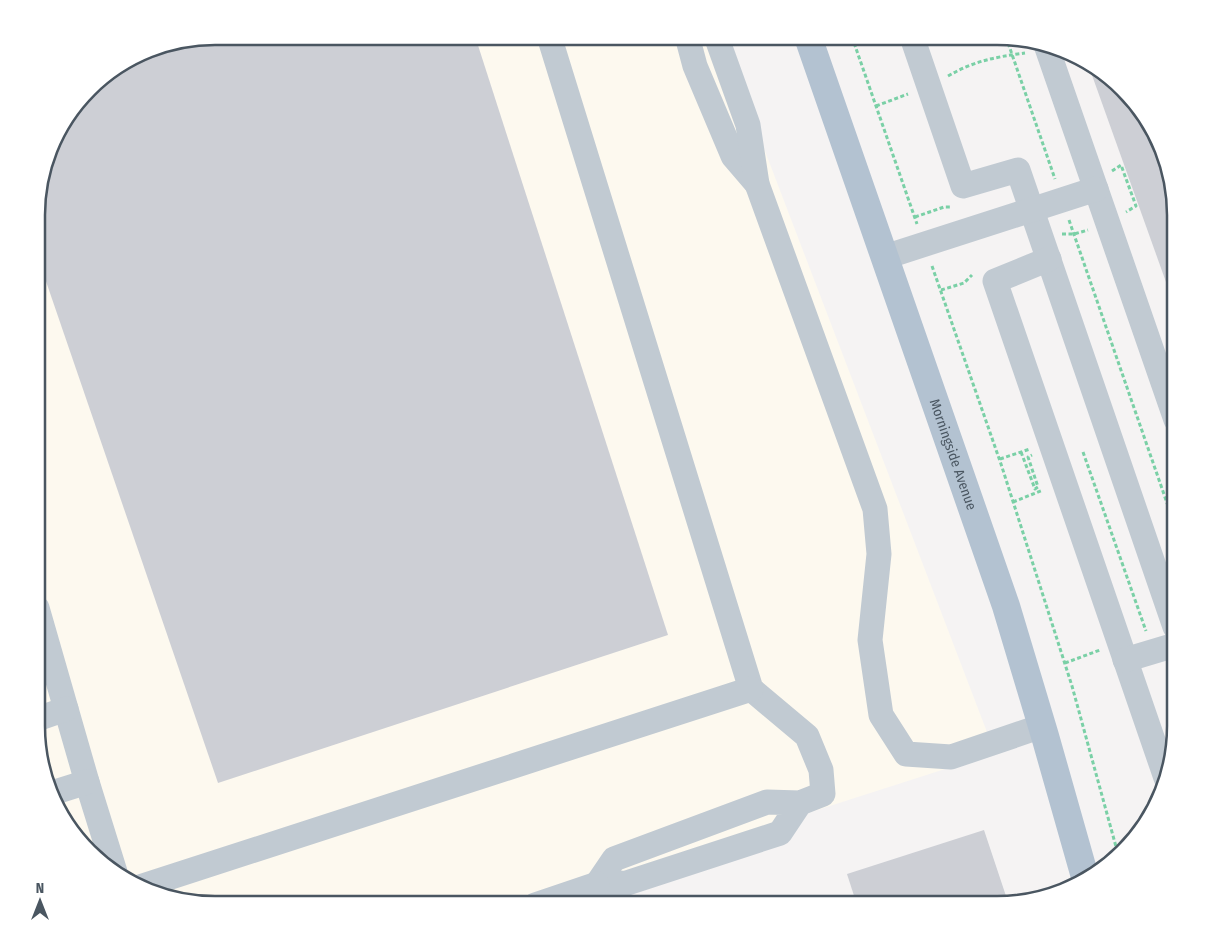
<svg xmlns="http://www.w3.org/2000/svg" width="1212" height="941" font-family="'Fira Sans Condensed',sans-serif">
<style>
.commercial{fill:#fdf9ef}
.building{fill:#cdcfd5}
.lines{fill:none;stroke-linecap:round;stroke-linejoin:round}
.path{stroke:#7ad0a6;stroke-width:3;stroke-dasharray:4 2.5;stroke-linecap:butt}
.minor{stroke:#c1cad2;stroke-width:25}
.major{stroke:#b3c2d1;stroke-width:28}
.labels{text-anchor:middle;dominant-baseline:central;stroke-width:4;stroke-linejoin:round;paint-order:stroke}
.street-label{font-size:14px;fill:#4a5661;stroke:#fff}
.rim{fill:none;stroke:#4a5661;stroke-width:2.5}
</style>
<rect width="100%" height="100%" fill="#f5f3f3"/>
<polygon class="commercial" points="215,36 721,36 995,753 521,905 204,904 147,891 97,860 55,805 37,738 38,192 60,126 97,80 157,46"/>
<g class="building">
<polygon points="215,36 475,36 668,635 218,783 38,258 38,192 60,126 97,80 157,46"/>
<polygon points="1088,64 1115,81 1162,146 1176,215 1176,310"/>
<polygon points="984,830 1008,902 997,905 857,905 847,874"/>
</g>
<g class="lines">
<g class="path">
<polyline points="852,37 917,224"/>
<polyline points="1006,37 1055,179"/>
<path d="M948 76C974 61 995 57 1025 53"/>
<polyline points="876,106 908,94"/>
<polyline points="1112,171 1121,165 1136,206 1126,212"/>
<polyline points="915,217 944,207 952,207"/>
<polyline points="1069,220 1176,529"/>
<polyline points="1062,234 1074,234 1088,230"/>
<polyline points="932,266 1001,464 1072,686 1118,854"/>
<polyline points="941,290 964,283 972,275"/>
<polyline points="1021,452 1035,489 1038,487 1028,457 1032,455"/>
<polyline points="1083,452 1146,631"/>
<polyline points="1000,459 1030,449"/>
<polyline points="1013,502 1043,490"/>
<polyline points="1065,663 1100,650"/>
</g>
<g class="minor">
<polyline points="549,36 751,689 807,736 821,770 823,794 800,803 767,802 614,859 597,884 627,883 780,833 800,803"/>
<polyline points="687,36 695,66 733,156 757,184"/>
<polyline points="716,36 748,125 757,184 875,509 879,554 870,640 881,715 906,754 951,757 1042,726"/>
<polyline points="912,37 963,186 1018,170 1175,627"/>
<polyline points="1046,45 1176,420"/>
<polyline points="885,257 1096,189"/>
<polyline points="1049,259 995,281 1166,778"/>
<polyline points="37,608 87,782 115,872"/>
<polyline points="1125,660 1175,645"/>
<polyline points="37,719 66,709"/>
<polyline points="52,793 87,782"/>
<polyline points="140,887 751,689"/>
<polyline points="535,905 597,884"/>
</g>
<path class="major" id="s1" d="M808 37 1006 606 1045 736 1085 877"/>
</g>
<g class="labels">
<g class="street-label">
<text stroke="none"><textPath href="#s1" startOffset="442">Morningside Avenue</textPath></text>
</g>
</g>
<path d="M0 0H1212V941H0ZM215 45H997A170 170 0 0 1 1167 215V726A170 170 0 0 1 997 896H215A170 170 0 0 1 45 726V215A170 170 0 0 1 215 45Z" fill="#fff" fill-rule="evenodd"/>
<path class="rim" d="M215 45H997A170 170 0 0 1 1167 215V726A170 170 0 0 1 997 896H215A170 170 0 0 1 45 726V215A170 170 0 0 1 215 45Z"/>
<g transform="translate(40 901)" stroke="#ffffff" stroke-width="4" paint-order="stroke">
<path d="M0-4L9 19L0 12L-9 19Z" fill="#4a5661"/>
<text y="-8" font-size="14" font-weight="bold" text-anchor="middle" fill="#4a5661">N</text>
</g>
</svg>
